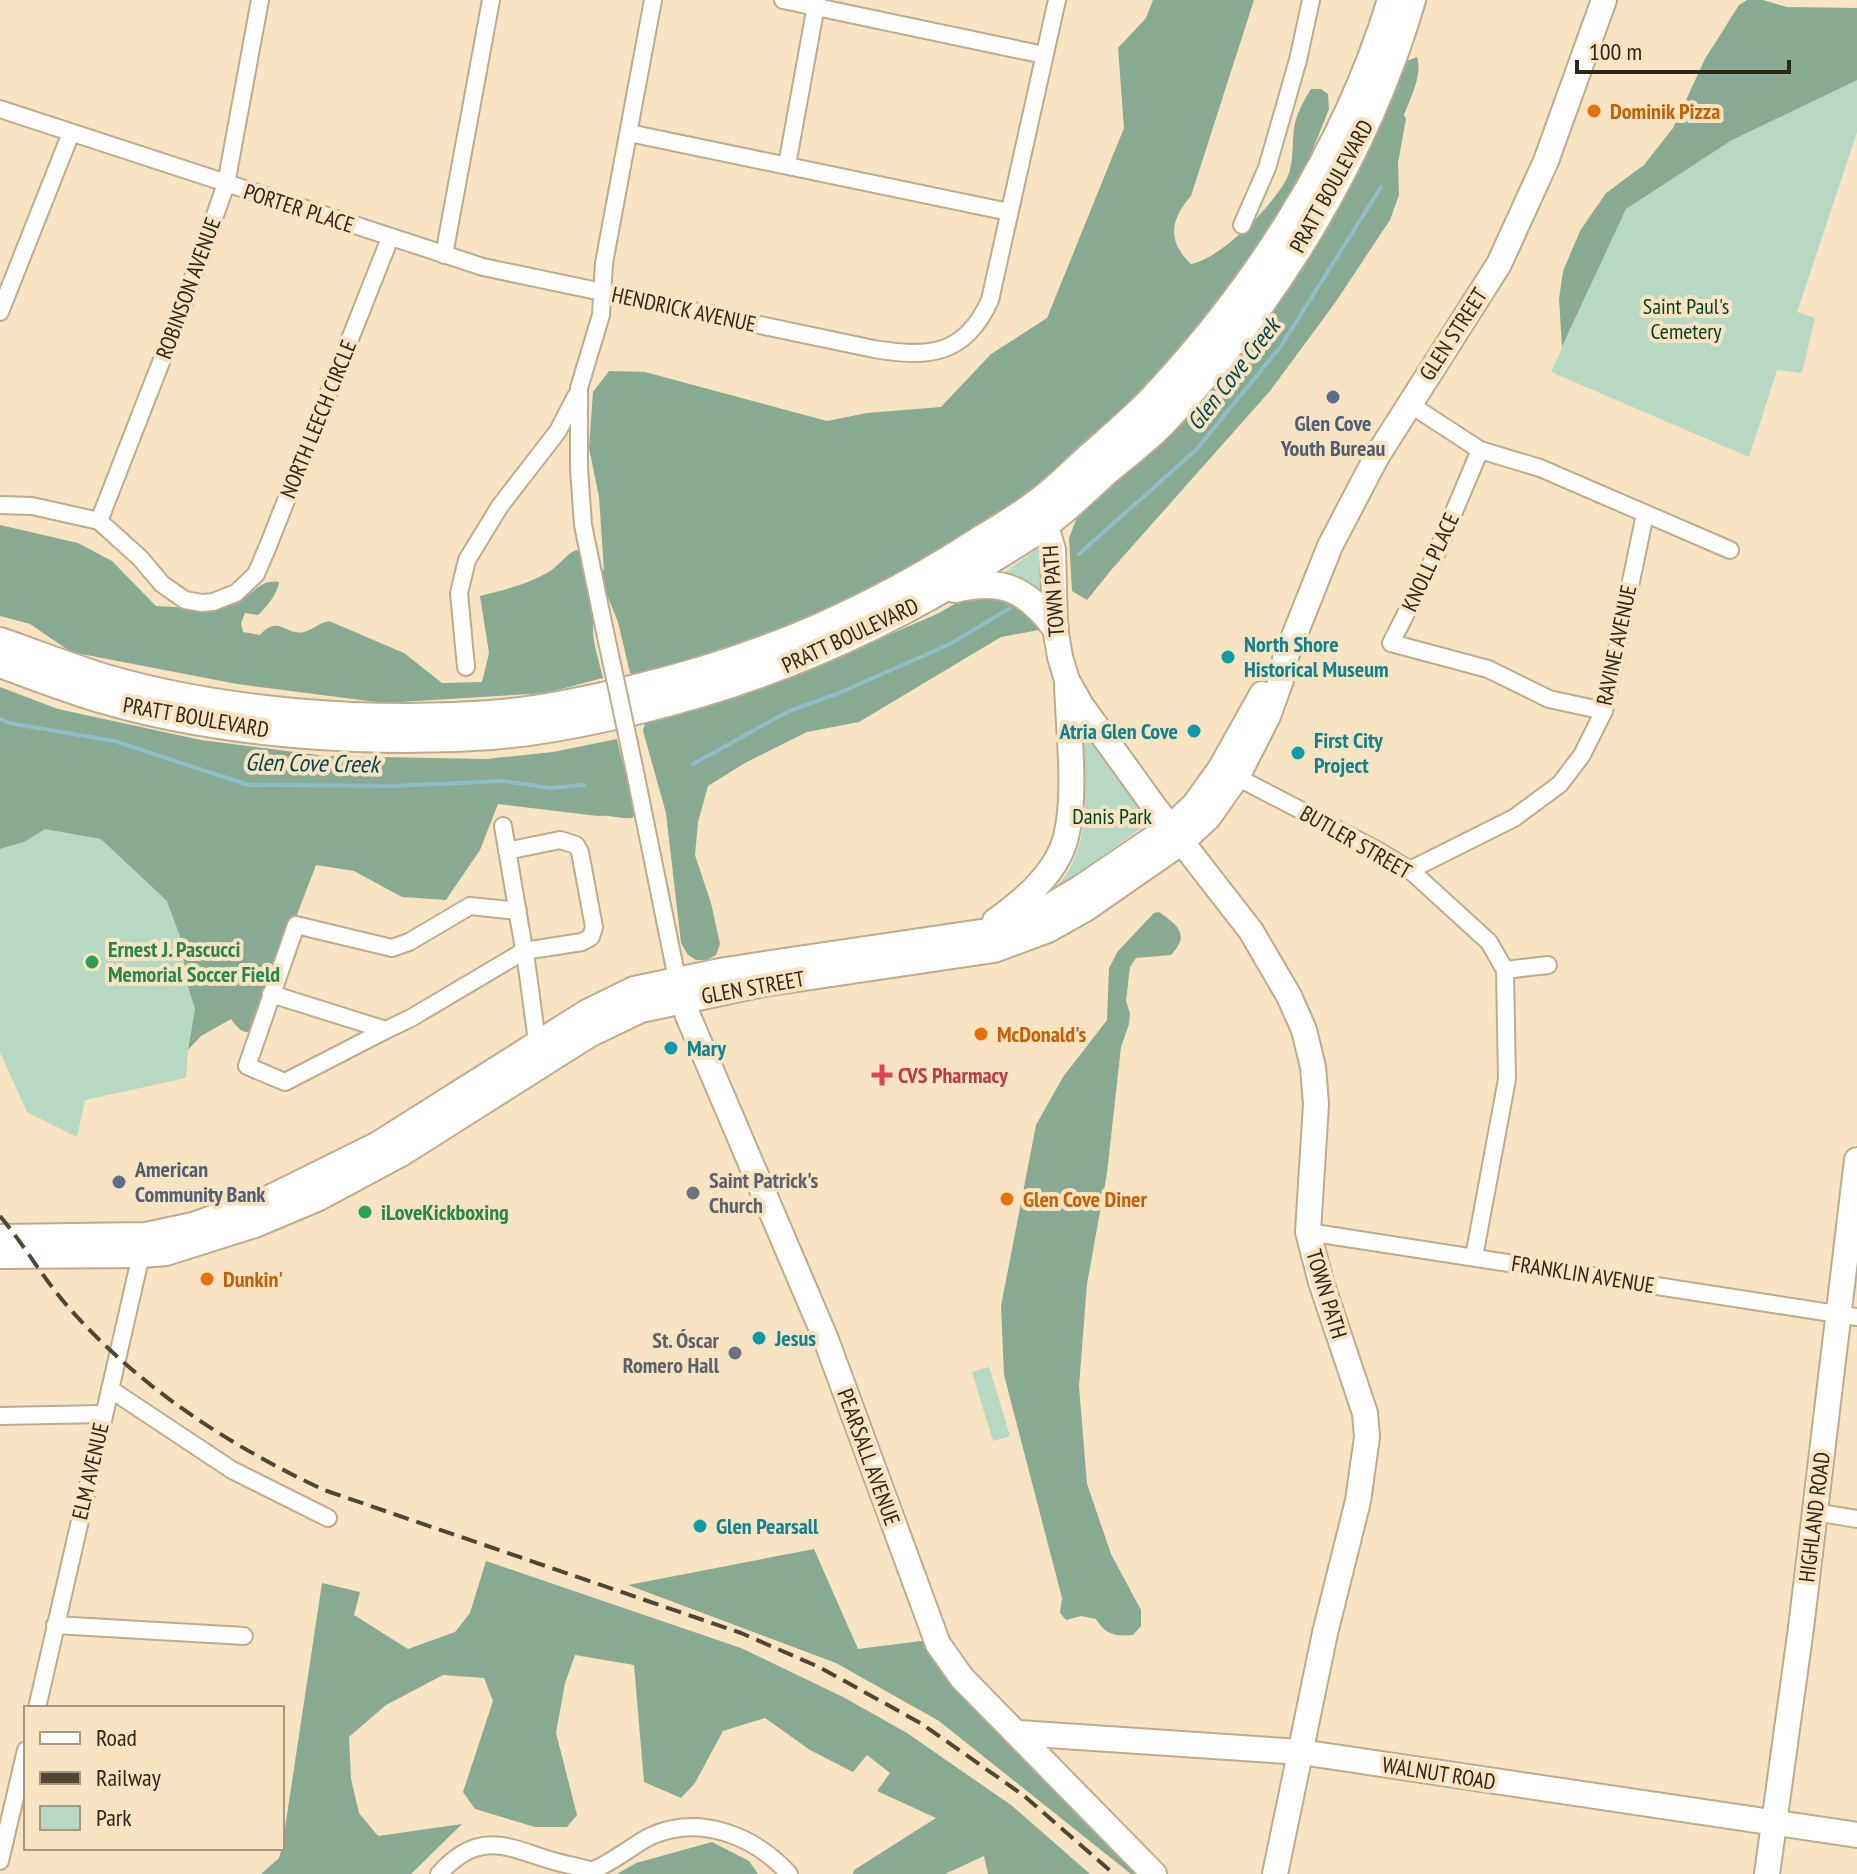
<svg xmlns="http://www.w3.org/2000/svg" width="1857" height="1874" font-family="'PT Sans Narrow',sans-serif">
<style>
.green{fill:#b7d8c2}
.forest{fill:#88aa93}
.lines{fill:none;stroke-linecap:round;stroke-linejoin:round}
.stream{stroke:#90bec8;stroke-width:4}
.street-casing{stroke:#beab8b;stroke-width:20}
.secondary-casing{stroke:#beab8b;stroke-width:28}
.primary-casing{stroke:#beab8b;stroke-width:30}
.street{stroke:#fff;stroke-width:16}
.secondary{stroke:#fff;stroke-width:24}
.primary{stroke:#fff;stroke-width:26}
.rail{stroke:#4f4635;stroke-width:4;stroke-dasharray:16 8;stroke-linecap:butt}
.street-bridge-casing{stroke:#beab8b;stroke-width:20;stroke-linecap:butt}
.street-bridge{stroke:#fff;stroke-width:16}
.food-dot{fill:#e8710a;stroke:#f8e3c2;stroke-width:3}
.service-dot{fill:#5c6f8a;stroke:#f8e3c2;stroke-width:3}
.culture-dot{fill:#0f9aa8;stroke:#f8e3c2;stroke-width:3}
.leisure-dot{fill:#2e9e5b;stroke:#f8e3c2;stroke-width:3}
.health-dot{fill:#e0444e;stroke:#f8e3c2;stroke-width:3}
.worship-dot{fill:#6b7280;stroke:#f8e3c2;stroke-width:3}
.labels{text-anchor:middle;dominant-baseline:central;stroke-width:8;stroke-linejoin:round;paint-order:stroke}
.food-label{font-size:22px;font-weight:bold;fill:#c56008;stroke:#f8e3c2;text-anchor:start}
.street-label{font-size:22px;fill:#2d2619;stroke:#f8e3c2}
.park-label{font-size:22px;fill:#024223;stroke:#f8e3c2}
.service-label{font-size:22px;font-weight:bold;fill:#4e5e75;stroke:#f8e3c2}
.culture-label{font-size:22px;font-weight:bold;fill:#0d838f;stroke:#f8e3c2;text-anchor:start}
.leisure-label{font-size:22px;font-weight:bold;fill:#27864d;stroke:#f8e3c2;text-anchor:start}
.health-label{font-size:22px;font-weight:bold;fill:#be3a42;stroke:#f8e3c2;text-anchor:start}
.worship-label{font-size:22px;font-weight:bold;fill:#5b616d;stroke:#f8e3c2;text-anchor:start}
.water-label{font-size:24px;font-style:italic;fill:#004652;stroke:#f8e3c2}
</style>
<rect width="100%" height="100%" fill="#f8e3c2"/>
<g class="green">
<polygon points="1739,28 1857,64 1857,132 1797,312 1815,318 1802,373 1777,370 1749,457 1551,372 1626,209 1670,180"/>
<polygon points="1039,547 1041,547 1046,600 1022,580 1004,573"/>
<path d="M1083 732 1149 818 1145 825 1060 887 1058 885C1094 844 1085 786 1080 737Z"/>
<polygon points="93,815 138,873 168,902 182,942 186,981 195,1009 188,1050 186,1078 85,1100 77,1137 27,1112 0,1052 0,849 24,842 45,829"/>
<polygon points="989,1367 1010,1436 993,1441 972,1372"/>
</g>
<g class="forest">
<path d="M1153 0H1254L1191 196C1170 220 1167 241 1191 264 1220 259 1274 205 1287 178 1294 164 1292 144 1294 129 1296 114 1303 102 1311 89H1321L1328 94 1329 109 1307 164 1262 248 1130 414 991 527 795 632 640 678 630 673 618 622 605 590C586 630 593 636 603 678L546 693 384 703 237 684 71 652 30 624 0 616V525L78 543 112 561 156 606C181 607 211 612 235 603 252 597 259 578 279 582 278 593 266 608 258 615L245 613 241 623 243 632 260 635C279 614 285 636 304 632 312 630 319 623 329 621L404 653 442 683 482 682 489 653 480 596C502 590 526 585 547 573 558 567 565 555 576 550L595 558 604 571 599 497 589 448 593 392 609 371 645 372 827 421 867 413 941 407 991 354 1047 318 1124 128 1118 48 1146 18Z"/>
<polygon points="1747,0 1763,0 1787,7 1857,8 1857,80 1732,140 1626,209 1562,347 1559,299 1563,271 1580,231 1606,193 1644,165 1673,128 1705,59 1739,5"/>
<path d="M1417 57C1423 75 1410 98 1404 115L1406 119 1398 163 1399 195 1390 220 1335 303 1270 391 1112 569 1087 600 1072 591 1069 538 1076 520 1398 72 1407 61Z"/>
<polygon points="996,589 1042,627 1039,630 1001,637 859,722 807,732 745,763 708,786 698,822 695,855 711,903 720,944 716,955 707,960 696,960 688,955 681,943 666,813 643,731 646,719 820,665 939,613 972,594"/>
<path d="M0 687 58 709 201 740 326 756 486 759 553 752 617 739C622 764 632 787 636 813L632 818C620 819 611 815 598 816L498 804 480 850 446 900 402 897 354 871 316 865 252 1032C242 1034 237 1027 231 1019L201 1036 188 1050 195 1009 186 981 182 942 167 901 101 839 45 829 24 842 0 849Z"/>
<path d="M1159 912C1177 925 1191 934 1171 955L1136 958 1130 967 1126 1001 1130 1013 1129 1024 1121 1047 1107 1173 1087 1284 1079 1386 1087 1484 1111 1554 1141 1610V1626L1133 1635C1115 1637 1105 1634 1096 1619L1081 1616 1066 1620 1060 1613 1062 1598 1004 1375 1001 1306 1036 1125 1063 1077 1107 1020 1109 968 1118 951 1154 913Z"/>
<polygon points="814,1549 858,1649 937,1639 1154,1874 1131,1874 939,1721 836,1663 628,1585"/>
<polygon points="486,1561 741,1648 845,1698 907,1733 1011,1805 1090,1874 988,1874 984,1856 945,1874 853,1874 854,1870 936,1818 877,1791 890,1773 867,1755 853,1772 810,1750 765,1718 723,1731 695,1783 681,1798 644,1782 634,1665 575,1655 565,1683 556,1733 577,1815 567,1827 535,1827 475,1809 463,1792 493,1701 484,1678 443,1675 386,1705 349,1737 351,1779 359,1813 378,1836 462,1824 411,1874 261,1874 279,1858 282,1848 322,1583 360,1592 354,1615 408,1649 455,1632 470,1613"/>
<polygon points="712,1842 749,1861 758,1874 617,1874 636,1863"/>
</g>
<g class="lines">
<g class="stream">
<polyline points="1079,554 1196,450 1281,346 1381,187"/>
<polyline points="0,719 9,723 114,741 249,785 394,786 503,781 550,788 584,785"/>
<polyline points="693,764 787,712 839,693 950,644 1010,608"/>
</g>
<defs>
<g id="street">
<polyline points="783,0 1044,55"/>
<path d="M0 109 483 267 874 349C928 358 965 356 990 300L1057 0"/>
<polyline points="629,133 1009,212"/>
<polyline points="787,165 817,0"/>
<polyline points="1242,225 1267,168 1298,60 1311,0"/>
<polyline points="444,255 491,0"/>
<polyline points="0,312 71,133"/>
<polyline points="1408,403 1480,450 1540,468 1730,550"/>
<polyline points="1480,450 1437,552 1391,643 1488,669 1549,699 1604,711"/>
<polyline points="0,505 32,506 99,521 140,558 162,584 185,600 202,603 213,602 236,593 256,574 266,551 390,238"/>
<polyline points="99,521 186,298 226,184 260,0"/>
<polyline points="604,627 583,525 579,468 579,388 601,315 604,263 653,0"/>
<polyline points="466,667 459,593 467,560 500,506 558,431 576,396"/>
<polyline points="634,767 677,979"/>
<polyline points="1229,773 1377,850 1410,870 1489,942 1505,970 1507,1079 1474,1257"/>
<polyline points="503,826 527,967 538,1049"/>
<polyline points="1410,870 1514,818 1560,784 1582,755 1604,711 1645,514"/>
<polyline points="1505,970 1548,965"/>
<polyline points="271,994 386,1030 411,1018 524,951 582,942 591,937 594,927 580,852 576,845 560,840 507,851"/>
<polyline points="386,1030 285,1082 247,1066 296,925 392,948 409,942 470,906 518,911"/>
<polyline points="1308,1232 1857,1317"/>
<polyline points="110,1389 232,1470 328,1518"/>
<polyline points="0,1416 103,1414"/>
<polyline points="1815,1512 1857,1519"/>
<polyline points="55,1625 244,1636"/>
<polyline points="37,1708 143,1246"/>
<polyline points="0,1861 26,1750"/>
<path d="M439 1874C487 1820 520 1857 574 1866 579 1867 587 1870 592 1870 606 1867 636 1843 651 1836 700 1814 755 1836 789 1874"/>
</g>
<g id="secondary">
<polyline points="1041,508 1053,550 1055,627 1060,657 1067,680 1081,705 1153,805 1251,931 1289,996 1304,1030 1313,1067 1316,1104 1308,1232 1321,1282 1365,1413 1367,1437 1358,1501 1325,1633 1275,1874"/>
<path d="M995 921C1023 901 1057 873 1066 837 1077 793 1068 728 1067 682"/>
<polyline points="679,984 688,1016 825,1337 938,1644 962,1678 1154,1874"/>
<polyline points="0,1237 146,1235 193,1225 271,1197 378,1144 587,1012 634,989 725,970 987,931 1038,913 1080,888 1170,827 1194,805 1220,769 1262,694"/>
<polyline points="0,1256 141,1255 166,1253 255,1225 319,1198 401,1154 589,1035 641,1010 764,984 994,950 1048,930 1087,908 1182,842 1208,818 1237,777 1268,716 1281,680 1285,659 1330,546 1377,456 1499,264 1546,161 1604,0"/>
<polyline points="1019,1733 1301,1752 1857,1835"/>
<polyline points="1767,1874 1801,1628 1857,1160"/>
</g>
<g id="primary">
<path d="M955 589C1003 578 1026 589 1055 627"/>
<path d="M0 641C35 653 70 667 106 678 223 712 369 723 491 714 540 710 588 700 635 688 762 658 872 610 981 539 1001 527 1021 515 1039 501 1057 488 1074 470 1091 455 1110 438 1130 421 1148 403 1256 289 1345 151 1391 0"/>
<path d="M0 664C33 676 66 689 100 699 219 734 368 745 492 736 542 732 591 722 640 710 765 680 877 632 986 563 1006 550 1027 539 1045 525 1066 510 1086 491 1105 473 1125 456 1147 440 1165 421 1276 303 1367 155 1412 0"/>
</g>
</defs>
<use href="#street" class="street-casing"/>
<use href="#secondary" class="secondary-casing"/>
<use href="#primary" class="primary-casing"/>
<use href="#street" class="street"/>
<use href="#secondary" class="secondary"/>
<use href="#primary" class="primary"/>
<path class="rail" d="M0 1216C25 1246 44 1280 70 1309 140 1388 230 1446 324 1490L741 1633 819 1667 922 1724 1023 1795 1114 1874"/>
<defs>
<polyline id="street-bridge" points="604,627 634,767"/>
</defs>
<use href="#street-bridge" class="street-bridge-casing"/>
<use href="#street-bridge" class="street-bridge"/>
</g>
<g class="food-dot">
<circle cx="1594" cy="111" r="8"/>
<circle cx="981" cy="1034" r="8"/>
<circle cx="1007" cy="1199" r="8"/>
<circle cx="207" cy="1279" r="8"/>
</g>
<g class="service-dot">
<circle cx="1333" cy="397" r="8"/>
<circle cx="119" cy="1182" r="8"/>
</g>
<g class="culture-dot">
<circle cx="1228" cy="657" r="8"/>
<circle cx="1194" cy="731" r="8"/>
<circle cx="1298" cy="753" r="8"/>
<circle cx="671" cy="1048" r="8"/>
<circle cx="759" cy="1338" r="8"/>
<circle cx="700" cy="1526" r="8"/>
</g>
<g class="leisure-dot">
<circle cx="92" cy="962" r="8"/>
<circle cx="365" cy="1212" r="8"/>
</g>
<path class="health-dot" d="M878 1063h8v8h8v8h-8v8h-8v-8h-8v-8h8z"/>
<g class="worship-dot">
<circle cx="693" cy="1193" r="8"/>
<circle cx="735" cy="1353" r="8"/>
</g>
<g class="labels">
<g class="food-label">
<text x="1610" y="111">Dominik Pizza</text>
<text x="997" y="1034">McDonald's</text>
<text x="1023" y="1199">Glen Cove Diner</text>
<text x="223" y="1279">Dunkin'</text>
</g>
<g class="street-label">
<text transform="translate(1331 186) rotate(-61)">PRATT BOULEVARD</text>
<text transform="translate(299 208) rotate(18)">PORTER PLACE</text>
<text transform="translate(188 288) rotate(-70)">ROBINSON AVENUE</text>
<text transform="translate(684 309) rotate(12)">HENDRICK AVENUE</text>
<text transform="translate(1453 334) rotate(-57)">GLEN STREET</text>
<text transform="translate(318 419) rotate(-68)">NORTH LEECH CIRCLE</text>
<text transform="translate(1430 562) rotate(-65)">KNOLL PLACE</text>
<text transform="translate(1053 591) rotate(-94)">TOWN PATH</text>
<text transform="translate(850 635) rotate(-25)">PRATT BOULEVARD</text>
<text transform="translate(1616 645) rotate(-78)">RAVINE AVENUE</text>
<text transform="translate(196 717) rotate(10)">PRATT BOULEVARD</text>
<text transform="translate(1356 842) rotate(30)">BUTLER STREET</text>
<text transform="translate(753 987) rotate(-10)">GLEN STREET</text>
<text transform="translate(1583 1274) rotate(9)">FRANKLIN AVENUE</text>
<text transform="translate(1327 1294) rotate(73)">TOWN PATH</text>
<text transform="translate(869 1457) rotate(70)">PEARSALL AVENUE</text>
<text transform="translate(90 1471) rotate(-77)">ELM AVENUE</text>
<text transform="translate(1814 1517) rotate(-83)">HIGHLAND ROAD</text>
<text transform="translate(1439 1773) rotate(9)">WALNUT ROAD</text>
</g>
<g class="park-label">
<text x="1686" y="306">Saint Paul's<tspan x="1686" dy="25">Cemetery</tspan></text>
<text x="1112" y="816">Danis Park</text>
</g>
<g class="service-label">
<text x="1333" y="423">Glen Cove<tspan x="1333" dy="25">Youth Bureau</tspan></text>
<text x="135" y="1169" text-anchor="start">American<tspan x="135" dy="25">Community Bank</tspan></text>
</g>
<g class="culture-label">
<text x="1244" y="644">North Shore<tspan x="1244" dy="25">Historical Museum</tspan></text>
<text x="1178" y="731" text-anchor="end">Atria Glen Cove</text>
<text x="1314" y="740">First City<tspan x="1314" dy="25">Project</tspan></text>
<text x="687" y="1048">Mary</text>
<text x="775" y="1338">Jesus</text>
<text x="716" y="1526">Glen Pearsall</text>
</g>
<g class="leisure-label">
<text x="108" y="949">Ernest J. Pascucci<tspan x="108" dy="25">Memorial Soccer Field</tspan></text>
<text x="381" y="1212">iLoveKickboxing</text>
</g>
<g class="health-label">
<text x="898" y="1075">CVS Pharmacy</text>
</g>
<g class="worship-label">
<text x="709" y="1180">Saint Patrick's<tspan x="709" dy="25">Church</tspan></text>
<text x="719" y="1340" text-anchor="end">St. Óscar<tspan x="719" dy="25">Romero Hall</tspan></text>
</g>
<g class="water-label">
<text transform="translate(1233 374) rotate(-52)">Glen Cove Creek</text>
<text transform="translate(312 763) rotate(1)">Glen Cove Creek</text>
</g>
</g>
<rect x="24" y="1706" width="260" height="144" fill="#f8e3c2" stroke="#a7977e" stroke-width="2"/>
<rect x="40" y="1732" width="40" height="12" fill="#ffffff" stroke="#a7977e" stroke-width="2"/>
<text x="96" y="1746" font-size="24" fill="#2d2619">Road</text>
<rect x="40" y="1772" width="40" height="12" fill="#4f4635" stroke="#a7977e" stroke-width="2"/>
<text x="96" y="1786" font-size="24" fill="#2d2619">Railway</text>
<rect x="40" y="1806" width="40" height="24" fill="#b7d8c2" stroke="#a7977e" stroke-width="2"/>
<text x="96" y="1826" font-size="24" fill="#2d2619">Park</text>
<path d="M1577 60v12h212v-12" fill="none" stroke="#2d2619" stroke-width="4"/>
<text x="1589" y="60" font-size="24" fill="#2d2619" stroke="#f8e3c2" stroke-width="6" paint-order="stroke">100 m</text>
</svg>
